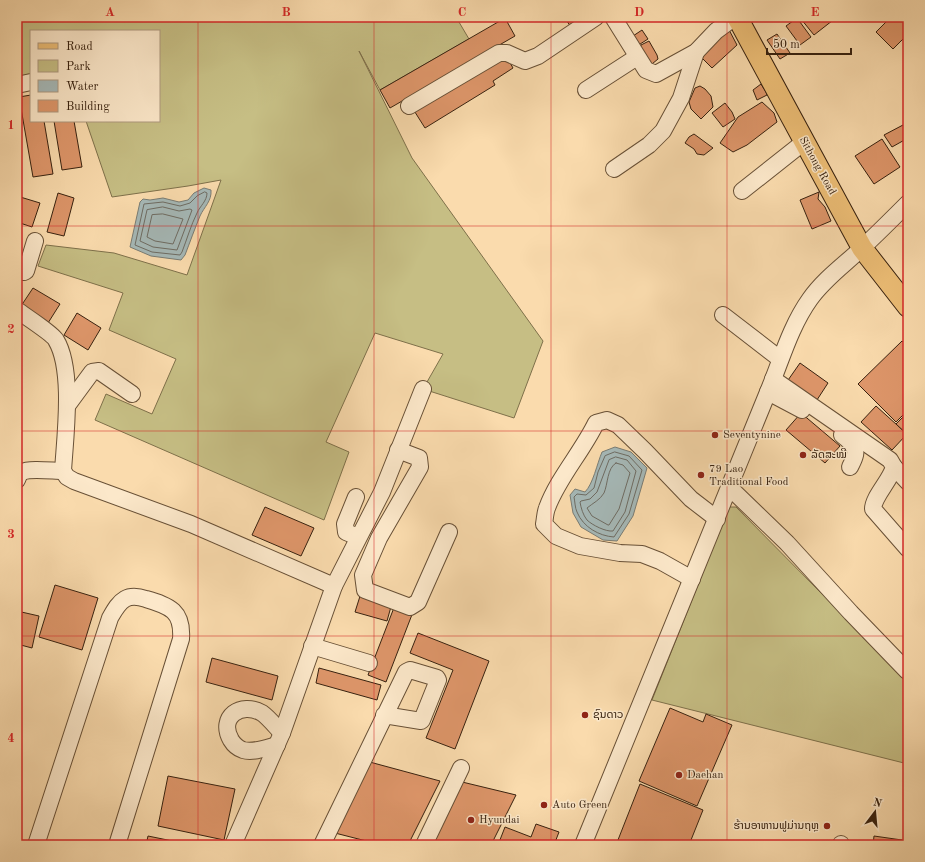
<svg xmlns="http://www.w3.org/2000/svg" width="925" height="862" font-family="'Old Standard TT','Noto Sans Lao',serif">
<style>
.green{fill:#c6be84;stroke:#7e704a}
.water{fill:#a5b8b7;stroke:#797c74}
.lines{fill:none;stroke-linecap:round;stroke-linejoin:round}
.shore{stroke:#6e6c63;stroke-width:1}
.building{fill:#de966a;stroke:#37210f}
.minor-casing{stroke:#685036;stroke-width:18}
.major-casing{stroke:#37210f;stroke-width:22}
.minor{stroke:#fce8ca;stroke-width:16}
.major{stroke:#edbe76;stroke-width:20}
.grid{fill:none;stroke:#d62828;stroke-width:1;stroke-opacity:0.55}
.poi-dot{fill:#8f2418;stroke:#fce8ca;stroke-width:1.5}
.labels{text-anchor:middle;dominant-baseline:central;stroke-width:3;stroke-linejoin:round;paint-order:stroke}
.street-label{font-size:11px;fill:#37210f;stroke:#fce8ca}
.poi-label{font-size:11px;fill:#37210f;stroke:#fce8ca;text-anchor:start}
.neatline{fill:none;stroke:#d62828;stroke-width:1.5}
.grid-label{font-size:13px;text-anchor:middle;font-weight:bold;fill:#d62828}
</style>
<rect width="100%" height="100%" fill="#fadbad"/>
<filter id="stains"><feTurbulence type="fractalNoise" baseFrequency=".005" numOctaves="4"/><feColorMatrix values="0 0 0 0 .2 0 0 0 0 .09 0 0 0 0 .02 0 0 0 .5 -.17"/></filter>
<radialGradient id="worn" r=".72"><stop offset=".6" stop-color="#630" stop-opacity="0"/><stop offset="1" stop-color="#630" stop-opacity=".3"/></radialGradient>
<g class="green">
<polygon points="17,17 456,17 469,39 380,90 359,51 412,158 543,341 514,418 423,389 443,354 375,333 326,442 349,452 324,520 95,420 106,394 152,414 176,359 109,330 123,293 38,266 46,245 114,253 187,275 221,180 188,186 112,197 86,121 159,121 159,31 31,31 31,76 17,80"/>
<polygon points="729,507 736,507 908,681 908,764 652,700"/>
</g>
<g class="water">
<path d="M204 188 211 190C212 201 204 207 200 216 195 228 190 242 185 255L181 260 151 256 130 247 140 202 143 199 150 200 163 198 179 202 188 200 194 193Z"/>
<path d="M615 447 631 452 647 468 633 516 617 541 603 540 581 527 573 513 570 495 575 489 585 492C593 484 597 464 602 452Z"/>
</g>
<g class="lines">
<g class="shore">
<path d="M205 192 207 193C207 201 200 206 197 213 191 225 187 239 182 252L180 255 152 252 135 245 144 204 163 202 180 206 190 203 197 196Z"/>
<polygon points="163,207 179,211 190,209 192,210 177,250 153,247 140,241 147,210"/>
<polygon points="163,214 183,219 173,244 155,241 147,237 152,215"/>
<path d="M615 452 629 456 642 470 629 514 614 537C599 536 583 527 577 512 575 508 575 502 574 497L577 494 586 495 594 488 598 472 605 456Z"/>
<path d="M616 457 627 460 636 471 625 512 613 531C606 532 592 525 587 520 583 515 581 508 580 502L581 501 590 499 597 492 609 460Z"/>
<path d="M616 463 623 465 630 473 619 509 609 525H608L592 516 587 508C593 503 600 500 604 493 608 484 607 468 616 463Z"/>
</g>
</g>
<g class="building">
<polygon points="564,17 586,17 571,27"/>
<polygon points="804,17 837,17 814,35 801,19"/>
<polygon points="891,17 908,17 908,34 893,49 876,32"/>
<polygon points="505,18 515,36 390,108 380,90"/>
<polygon points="797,18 811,37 800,45 786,26"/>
<polygon points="727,26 737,45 712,68 701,57"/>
<polygon points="642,30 648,39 637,46 630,38"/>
<polygon points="777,34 790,53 780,59 767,40"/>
<polygon points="649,41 657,55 658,59 652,64 648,64 639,49 641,45"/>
<polygon points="505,54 513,68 493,81 495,85 425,128 413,109"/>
<polygon points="761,84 766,92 767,95 757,100 753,90"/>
<polygon points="700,86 705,89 711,96 713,107 701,119 691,109 689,102 695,88"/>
<polygon points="31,95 31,121 44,121 53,174 33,177 19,97"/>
<polygon points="762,102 774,113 777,122 747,145 733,152 720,143 738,117"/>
<polygon points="725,103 732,112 735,119 723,127 712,113"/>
<polygon points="54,121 74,121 82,167 62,170"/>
<polygon points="903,125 908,134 908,138 892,147 884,135"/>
<polygon points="694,134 713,148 704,155 697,154 694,149 685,143 689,137"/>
<polygon points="882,139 900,167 874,184 855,156"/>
<polygon points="819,192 818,199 825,207 831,221 812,229 800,200"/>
<polygon points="58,193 74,198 64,236 47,232"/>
<polygon points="17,196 40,203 32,227 17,222"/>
<polygon points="33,288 60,304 48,323 21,306"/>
<polygon points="77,313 101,328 88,350 64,335"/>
<polygon points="902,341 908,346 908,410 896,422 858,384"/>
<polygon points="800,363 828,383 815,403 786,383"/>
<polygon points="876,406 907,434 892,450 861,422"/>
<polygon points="908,412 908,435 896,424"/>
<polygon points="801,413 840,446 825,463 786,430"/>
<polygon points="265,507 314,528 301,556 252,535"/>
<polygon points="55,585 98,598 82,650 39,637"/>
<polygon points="361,593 392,603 387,621 355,612"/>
<polygon points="395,605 413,612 386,682 368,675"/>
<polygon points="17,611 39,616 32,648 17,644"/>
<polygon points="418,633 489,661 455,749 426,738 453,670 410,653"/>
<polygon points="212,658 278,676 272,700 206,682"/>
<polygon points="319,668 381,685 377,700 316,683"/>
<polygon points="670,708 703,722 706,714 732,725 697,806 639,781"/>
<polygon points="366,761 440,781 408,845 382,845 331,832"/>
<polygon points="168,776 235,789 224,840 158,826"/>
<polygon points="458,781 516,795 491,845 426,845"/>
<polygon points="640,784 703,810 689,845 616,845"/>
<polygon points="536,824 559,832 554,845 498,845 505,827 531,837"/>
<polygon points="148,836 192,845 146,845"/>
<polygon points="874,836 902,840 901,845 873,845"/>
</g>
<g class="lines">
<defs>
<g id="minor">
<polyline points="613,17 646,70 656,74 696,52 716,31 735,17"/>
<polyline points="17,85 31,82"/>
<polyline points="586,90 637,57"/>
<polyline points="409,106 499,53 507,53 525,61 538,56 596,17"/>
<polyline points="614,169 649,145 663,131 681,98 696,52"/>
<polyline points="742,191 804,142"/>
<polyline points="17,271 24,272 26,271 35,241"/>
<path d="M17 310C25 316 53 334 56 340 74 370 65 437 63 471L67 477 74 481 191 524 334 586"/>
<polyline points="723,315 780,359"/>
<path d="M773 379 890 460 894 467C890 481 873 497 873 509L908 549"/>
<polyline points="768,392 802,410"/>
<polyline points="67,406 92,372 99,371 132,394"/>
<path d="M842 435C857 447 859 450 850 467"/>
<polyline points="398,450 419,458 420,467 379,538 363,575 365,590 410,607 418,602 449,532"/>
<polyline points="894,467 908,482"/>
<path d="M17 480C18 477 19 474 22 472 30 468 53 471 63 471"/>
<polyline points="729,487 787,543 851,613 907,671"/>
<polyline points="356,497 345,524 346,532 358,537"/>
<path d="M692 579 660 561 642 554 620 553 580 546 556 536 544 524C545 519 545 513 547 508 558 478 582 452 596 423L607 420 618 425 645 451 691 499 717 519"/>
<polyline points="312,646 369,663"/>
<path d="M277 745C266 748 253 753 243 750 237 748 234 745 231 740 218 717 241 701 262 713 269 718 276 727 282 733"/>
<path d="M36 845 110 618C114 611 118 603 125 599 132 595 140 597 146 599 170 606 183 611 181 639L117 845"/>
<polyline points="233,845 282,733 334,586 382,492 423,389"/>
<polyline points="322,845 406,672 410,670 437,678 438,680 422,720 421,721 384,715"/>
<polyline points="424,845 461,768"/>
<path d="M583 845 768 392C781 361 790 327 810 299 824 279 844 265 862 248 878 233 893 218 908 203"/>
<polyline points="841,845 841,844"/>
</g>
<polyline id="major" points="737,17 862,248 908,307"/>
</defs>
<use href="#minor" class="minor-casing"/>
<use href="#major" class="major-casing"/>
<use href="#minor" class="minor"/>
<use href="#major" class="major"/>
</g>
<path class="grid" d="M198 17V845M374 17V845M551 17V845M727 17V845M17 226H908M17 431H908M17 636H908"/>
<g class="poi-dot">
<circle cx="715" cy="435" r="4"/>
<circle cx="803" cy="455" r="4"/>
<circle cx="701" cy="475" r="4"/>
<circle cx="585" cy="715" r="4"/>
<circle cx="679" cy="775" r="4"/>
<circle cx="544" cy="805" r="4"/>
<circle cx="471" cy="820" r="4"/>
<circle cx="827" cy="826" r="4"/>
</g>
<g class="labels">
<g class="street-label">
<text transform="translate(817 166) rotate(61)">Sithong Road</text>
</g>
<g class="poi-label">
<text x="723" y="435">Seventynine</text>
<text x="811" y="455">ລັດສະໝີ</text>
<text x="709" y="469">79 Lao<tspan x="709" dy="13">Traditional Food</tspan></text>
<text x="593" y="715">ຊົນດາວ</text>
<text x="687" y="775">Daehan</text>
<text x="552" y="805">Auto Green</text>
<text x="479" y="820">Hyundai</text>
<text x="819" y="826" text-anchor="end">ຮ້ານອາຫານຟູມ່ານຖຫຼ</text>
</g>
</g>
<rect width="925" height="862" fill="none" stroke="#fadbad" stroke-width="44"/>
<rect x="30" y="30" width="130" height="92" fill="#fce8ca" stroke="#ad987f"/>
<rect x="38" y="43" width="20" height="6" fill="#edbe76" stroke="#ad987f"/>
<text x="66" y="50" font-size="12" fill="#37210f">Road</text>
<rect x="38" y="60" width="20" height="12" fill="#c6be84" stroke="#ad987f"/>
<text x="66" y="70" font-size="12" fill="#37210f">Park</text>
<rect x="38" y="80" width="20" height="12" fill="#a5b8b7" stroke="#ad987f"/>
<text x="66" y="90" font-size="12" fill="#37210f">Water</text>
<rect x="38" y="100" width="20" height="12" fill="#de966a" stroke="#ad987f"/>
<text x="66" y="110" font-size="12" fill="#37210f">Building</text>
<g transform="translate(875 812) rotate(16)" stroke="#fce8ca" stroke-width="3" paint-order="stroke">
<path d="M0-3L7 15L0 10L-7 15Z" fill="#37210f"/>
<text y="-6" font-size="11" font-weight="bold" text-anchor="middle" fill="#37210f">N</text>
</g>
<path d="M767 48v6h84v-6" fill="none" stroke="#37210f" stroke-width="2"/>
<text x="773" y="48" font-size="12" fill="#37210f" stroke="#fce8ca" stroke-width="3" paint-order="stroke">50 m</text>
<rect x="22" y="22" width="881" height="818" class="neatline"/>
<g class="grid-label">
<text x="110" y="16">A</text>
<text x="286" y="16">B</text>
<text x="462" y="16">C</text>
<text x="639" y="16">D</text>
<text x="815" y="16">E</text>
<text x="11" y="129">1</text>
<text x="11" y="333">2</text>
<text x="11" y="538">3</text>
<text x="11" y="742">4</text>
</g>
<rect width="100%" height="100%" filter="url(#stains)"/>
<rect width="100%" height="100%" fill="url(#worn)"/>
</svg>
